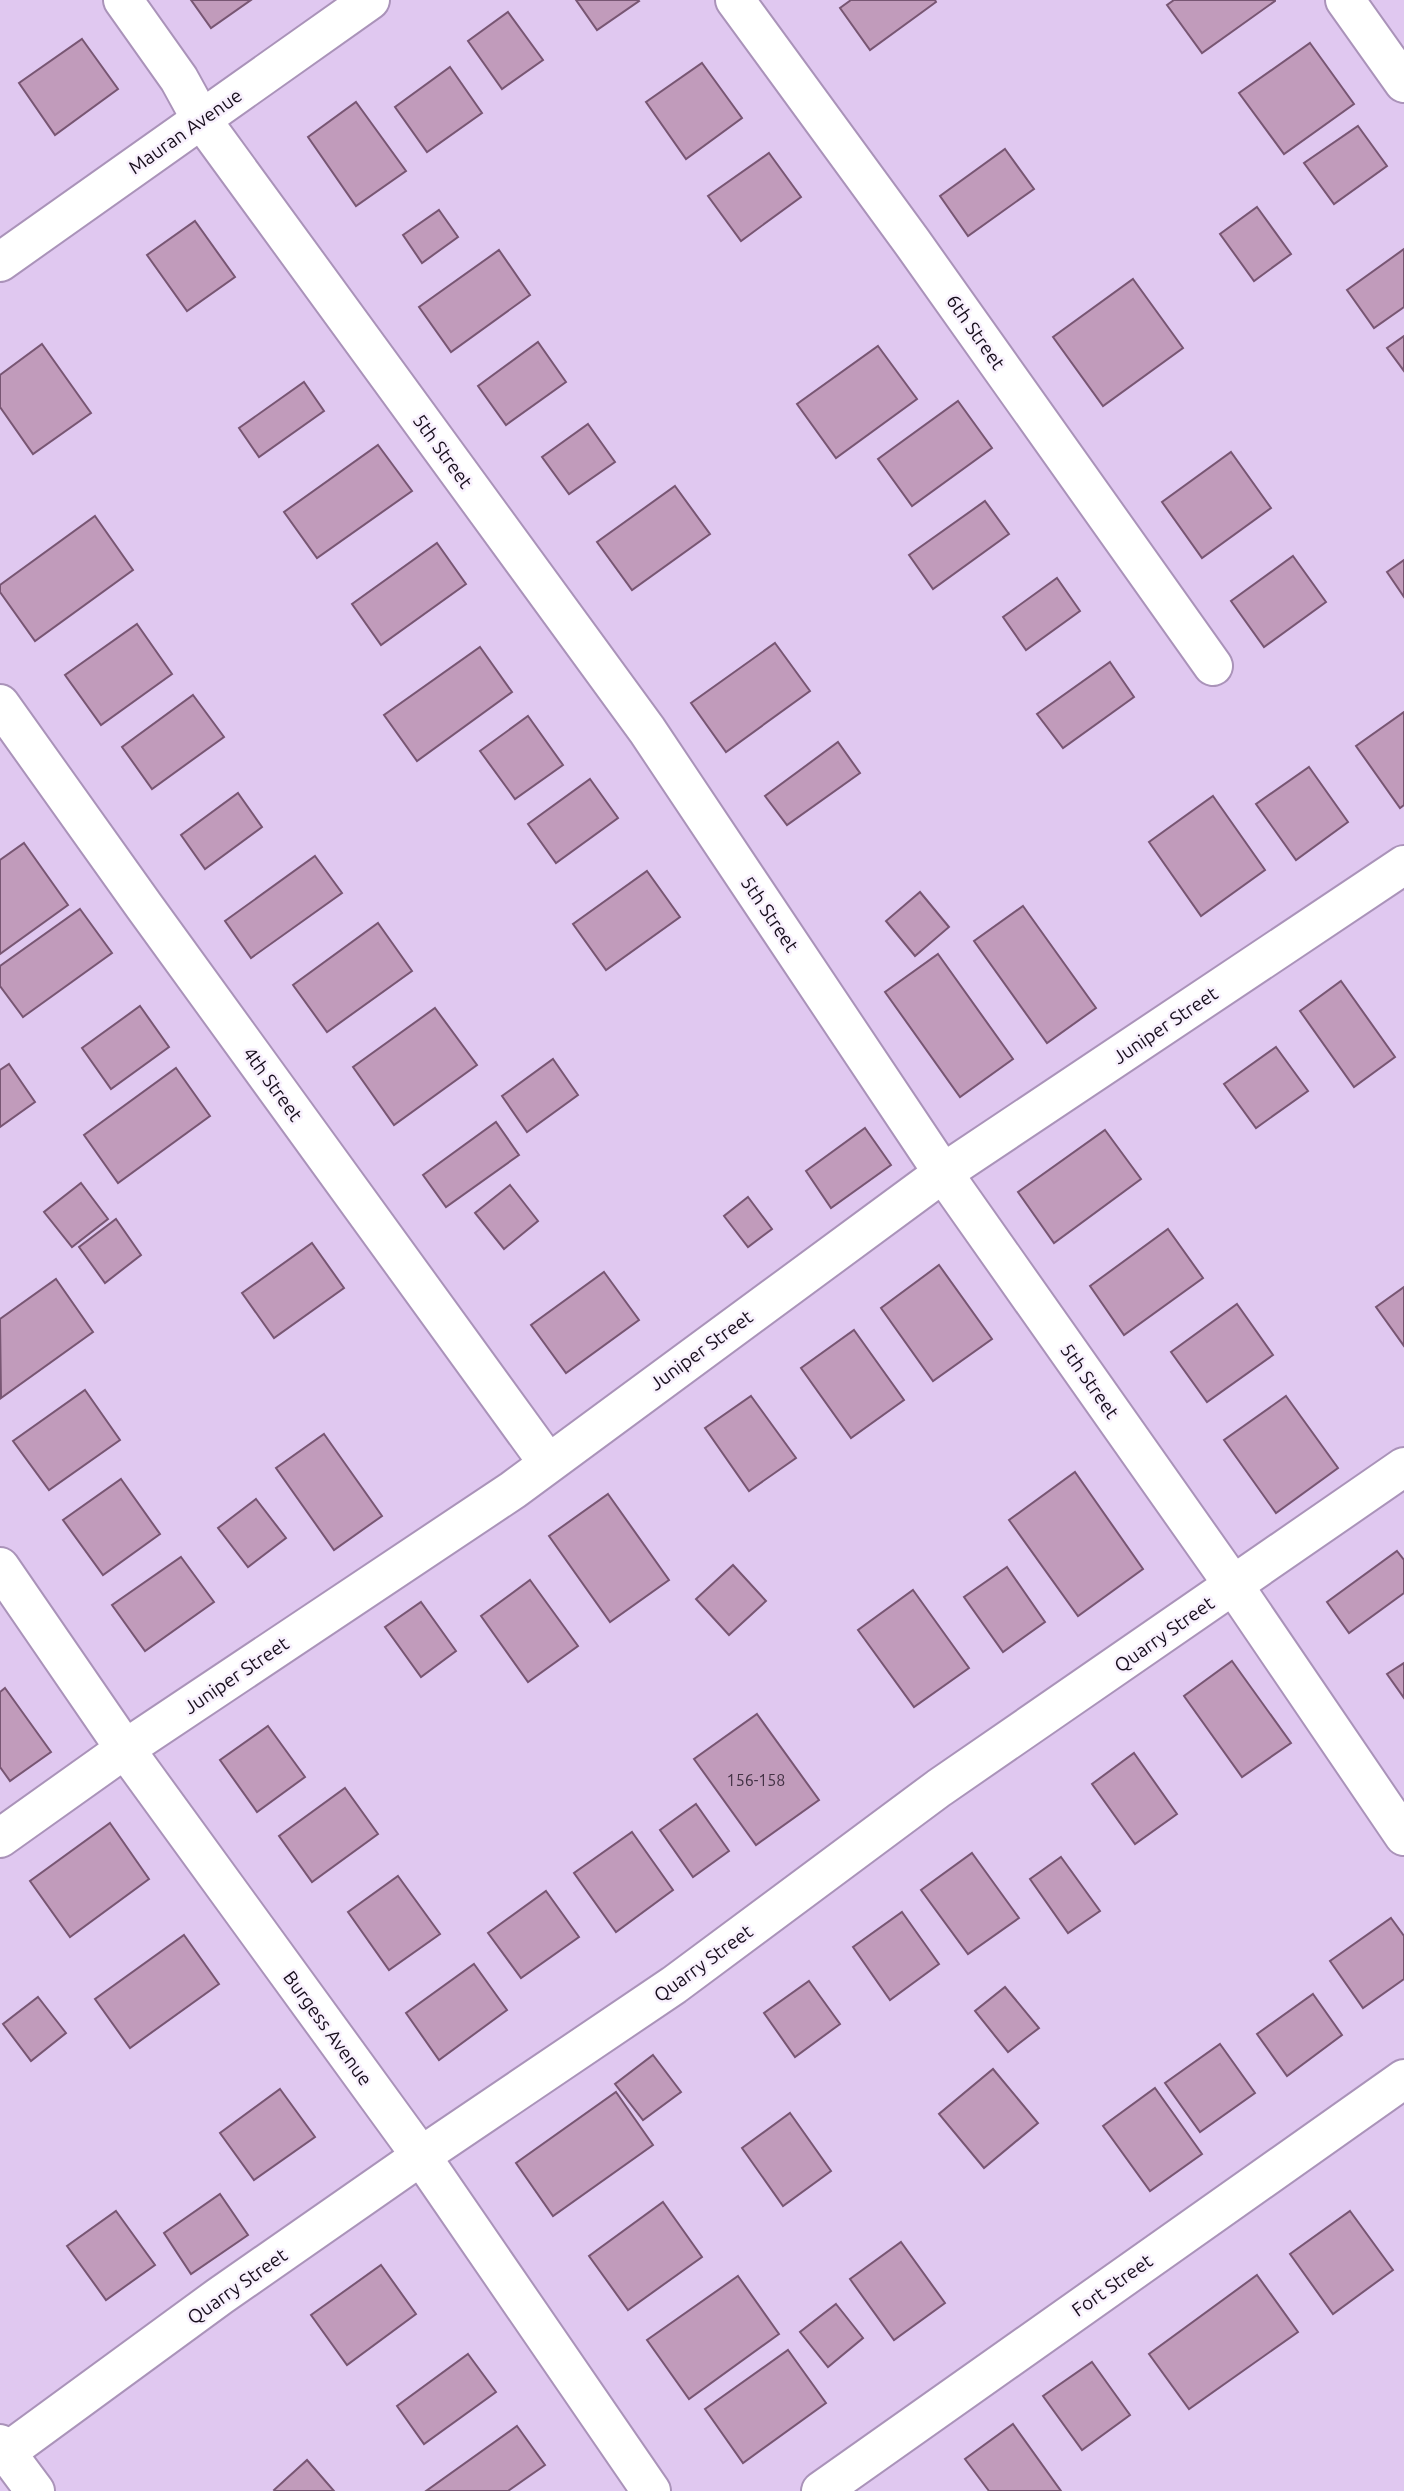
<svg xmlns="http://www.w3.org/2000/svg" width="1404" height="2491" font-family="Ubuntu,sans-serif">
<style>
.building{fill:#c19bbb;stroke:#785673;stroke-width:2}
.lines{fill:none;stroke-linecap:round;stroke-linejoin:round}
.street-casing{stroke:#aa93b9;stroke-width:42}
.street{stroke:#fff;stroke-width:38}
.labels{text-anchor:middle;dominant-baseline:central;stroke-width:5;stroke-linejoin:round;paint-order:stroke}
.number-label{font-size:16px;fill:#423144}
.street-label{font-size:19px;fill:#170e1c;stroke:#f8f0fd}
</style>
<rect width="100%" height="100%" fill="#e0c8f0"/>
<g class="building">
<polygon points="191,0 251,0 211,28"/>
<polygon points="576,0 638,0 639,1 597,30"/>
<polygon points="851,0 935,0 936,2 870,50 840,8"/>
<polygon points="1174,0 1275,0 1275,1 1202,53 1167,5"/>
<polygon points="508,12 543,60 502,89 468,41"/>
<polygon points="82,39 118,89 55,135 19,83"/>
<polygon points="1310,43 1354,104 1284,154 1239,93"/>
<polygon points="702,63 742,118 686,159 646,102"/>
<polygon points="450,67 482,113 427,152 395,107"/>
<polygon points="356,102 406,171 356,206 308,137"/>
<polygon points="1358,126 1387,166 1334,204 1304,163"/>
<polygon points="1005,149 1034,189 968,236 940,196"/>
<polygon points="769,153 801,197 741,241 708,196"/>
<polygon points="1257,207 1291,254 1254,281 1220,234"/>
<polygon points="439,210 458,237 422,263 403,235"/>
<polygon points="195,221 235,277 187,311 147,255"/>
<polygon points="1404,249 1404,307 1374,328 1347,290"/>
<polygon points="499,250 530,295 451,352 419,307"/>
<polygon points="1133,279 1183,348 1103,406 1053,337"/>
<polygon points="1404,336 1404,371 1387,348"/>
<polygon points="538,342 566,382 506,425 478,386"/>
<polygon points="42,344 91,413 33,454 0,407 0,375"/>
<polygon points="878,346 917,399 836,458 797,404"/>
<polygon points="304,382 324,411 259,457 239,428"/>
<polygon points="958,401 992,448 912,506 878,459"/>
<polygon points="588,424 615,462 569,494 542,457"/>
<polygon points="378,445 412,491 317,558 284,512"/>
<polygon points="1231,452 1271,508 1202,558 1162,502"/>
<polygon points="675,486 710,534 632,590 597,542"/>
<polygon points="985,501 1009,534 933,589 909,555"/>
<polygon points="95,516 133,570 35,641 0,592 0,585"/>
<polygon points="437,543 466,584 381,645 352,604"/>
<polygon points="1293,556 1326,602 1264,647 1231,601"/>
<polygon points="1404,560 1404,597 1387,572"/>
<polygon points="1057,578 1080,611 1026,650 1003,617"/>
<polygon points="137,624 172,674 101,725 65,675"/>
<polygon points="775,643 810,691 726,752 691,703"/>
<polygon points="480,647 512,692 417,761 384,715"/>
<polygon points="1110,662 1134,697 1063,748 1037,714"/>
<polygon points="193,695 224,737 152,789 122,747"/>
<polygon points="1404,712 1404,805 1400,808 1356,746"/>
<polygon points="528,716 563,765 515,799 480,751"/>
<polygon points="838,742 860,773 787,825 765,796"/>
<polygon points="1309,767 1348,822 1296,860 1256,804"/>
<polygon points="590,779 618,818 556,863 528,824"/>
<polygon points="238,793 262,827 205,869 181,835"/>
<polygon points="1213,796 1265,870 1201,916 1149,842"/>
<polygon points="24,843 68,905 0,954 0,860"/>
<polygon points="315,856 342,893 251,958 225,921"/>
<polygon points="647,871 680,917 606,970 573,924"/>
<polygon points="920,892 949,927 915,956 886,921"/>
<polygon points="1023,906 1096,1008 1047,1043 974,941"/>
<polygon points="80,909 112,953 23,1017 0,986 0,966"/>
<polygon points="378,923 412,971 327,1032 293,985"/>
<polygon points="938,954 1013,1059 960,1097 885,992"/>
<polygon points="1341,981 1395,1057 1354,1087 1300,1011"/>
<polygon points="140,1006 169,1047 111,1089 82,1048"/>
<polygon points="435,1008 477,1065 394,1125 353,1067"/>
<polygon points="1276,1047 1308,1091 1256,1128 1224,1084"/>
<polygon points="553,1059 578,1095 527,1132 502,1096"/>
<polygon points="9,1064 35,1102 0,1127 0,1070"/>
<polygon points="176,1068 210,1116 118,1183 84,1135"/>
<polygon points="496,1122 519,1155 446,1207 423,1175"/>
<polygon points="865,1128 891,1165 831,1208 806,1171"/>
<polygon points="1105,1130 1141,1179 1054,1243 1018,1192"/>
<polygon points="81,1183 108,1219 72,1247 44,1212"/>
<polygon points="510,1185 538,1221 504,1249 475,1213"/>
<polygon points="748,1197 772,1229 748,1247 724,1216"/>
<polygon points="116,1219 141,1255 105,1283 79,1247"/>
<polygon points="1168,1229 1203,1278 1124,1335 1090,1286"/>
<polygon points="312,1243 344,1288 274,1338 242,1293"/>
<polygon points="939,1265 992,1339 933,1381 881,1308"/>
<polygon points="604,1272 639,1320 566,1373 531,1325"/>
<polygon points="56,1279 93,1332 1,1398 0,1319"/>
<polygon points="1404,1287 1404,1346 1376,1307"/>
<polygon points="1237,1304 1273,1355 1207,1402 1171,1352"/>
<polygon points="854,1330 904,1400 851,1438 801,1368"/>
<polygon points="85,1390 120,1440 49,1490 13,1441"/>
<polygon points="751,1396 796,1458 749,1491 705,1428"/>
<polygon points="1286,1396 1338,1468 1276,1513 1224,1440"/>
<polygon points="324,1434 382,1516 334,1550 276,1468"/>
<polygon points="1075,1472 1143,1569 1078,1616 1009,1520"/>
<polygon points="121,1479 160,1534 103,1575 63,1520"/>
<polygon points="608,1494 669,1580 610,1622 549,1536"/>
<polygon points="256,1499 286,1538 248,1567 218,1528"/>
<polygon points="1397,1551 1404,1560 1404,1593 1349,1633 1327,1602"/>
<polygon points="181,1557 214,1602 145,1651 112,1605"/>
<polygon points="733,1565 766,1601 729,1635 696,1599"/>
<polygon points="1007,1567 1045,1622 1003,1652 964,1597"/>
<polygon points="530,1580 578,1646 528,1682 481,1616"/>
<polygon points="913,1590 969,1668 914,1707 858,1630"/>
<polygon points="421,1602 456,1651 421,1677 385,1627"/>
<polygon points="1232,1661 1291,1743 1242,1777 1184,1696"/>
<polygon points="1404,1663 1404,1698 1387,1674"/>
<polygon points="5,1688 51,1752 10,1781 0,1767 0,1692"/>
<polygon points="757,1714 819,1800 756,1845 694,1759"/>
<polygon points="268,1726 305,1777 257,1812 220,1760"/>
<polygon points="1134,1753 1177,1814 1135,1844 1092,1784"/>
<polygon points="345,1788 378,1834 312,1882 279,1836"/>
<polygon points="696,1804 729,1851 693,1877 660,1830"/>
<polygon points="110,1823 149,1879 70,1937 30,1881"/>
<polygon points="632,1832 673,1890 616,1932 574,1873"/>
<polygon points="972,1853 1019,1918 968,1954 921,1890"/>
<polygon points="1061,1857 1100,1911 1068,1933 1030,1879"/>
<polygon points="398,1876 440,1934 389,1970 348,1912"/>
<polygon points="546,1891 579,1937 521,1978 488,1933"/>
<polygon points="902,1912 939,1964 890,2000 853,1947"/>
<polygon points="1391,1918 1404,1936 1404,1979 1363,2008 1330,1961"/>
<polygon points="184,1935 219,1984 130,2048 95,1999"/>
<polygon points="474,1964 507,2010 439,2060 406,2013"/>
<polygon points="809,1981 840,2024 795,2057 764,2013"/>
<polygon points="1005,1987 1039,2028 1008,2052 975,2011"/>
<polygon points="1313,1994 1342,2035 1287,2076 1257,2034"/>
<polygon points="38,1997 66,2033 31,2061 3,2024"/>
<polygon points="1220,2044 1255,2093 1200,2132 1165,2083"/>
<polygon points="653,2055 681,2092 643,2120 615,2084"/>
<polygon points="993,2069 1038,2123 984,2168 939,2114"/>
<polygon points="1155,2088 1202,2154 1150,2191 1103,2126"/>
<polygon points="280,2089 315,2137 254,2180 220,2133"/>
<polygon points="616,2092 653,2145 553,2216 516,2163"/>
<polygon points="790,2113 831,2171 783,2206 742,2148"/>
<polygon points="220,2194 248,2235 191,2274 164,2233"/>
<polygon points="663,2202 702,2257 628,2310 589,2256"/>
<polygon points="116,2211 155,2265 106,2300 67,2246"/>
<polygon points="1350,2211 1393,2270 1333,2314 1290,2254"/>
<polygon points="901,2242 945,2303 894,2340 850,2279"/>
<polygon points="381,2265 416,2314 347,2365 311,2315"/>
<polygon points="1257,2275 1298,2332 1189,2409 1149,2354"/>
<polygon points="738,2276 779,2334 689,2399 647,2340"/>
<polygon points="836,2304 863,2338 828,2367 800,2332"/>
<polygon points="788,2350 826,2403 743,2463 705,2409"/>
<polygon points="468,2354 496,2392 424,2444 397,2406"/>
<polygon points="1092,2362 1130,2415 1082,2450 1043,2396"/>
<polygon points="1013,2424 1061,2491 989,2491 965,2459"/>
<polygon points="517,2426 545,2465 508,2491 426,2491"/>
<polygon points="307,2460 334,2491 275,2491 274,2490"/>
</g>
<g class="lines">
<defs>
<g id="street">
<polyline points="123,0 179,79 201,119 647,730 943,1173 1234,1586 1404,1836"/>
<polyline points="735,0 912,242 1213,666"/>
<polyline points="1345,0 1404,83"/>
<polyline points="0,262 370,0"/>
<polyline points="0,704 144,906 548,1463"/>
<polyline points="0,1567 125,1749 421,2156 651,2491"/>
<polyline points="0,1838 125,1749 513,1490 943,1173 1404,865"/>
<polyline points="0,2444 35,2491"/>
<polyline points="0,2457 220,2296 421,2156 674,1985 939,1788 1404,1467"/>
<polyline points="821,2491 1404,2079"/>
</g>
</defs>
<use href="#street" class="street-casing"/>
<use href="#street" class="street"/>
</g>
<g class="labels">
<g class="number-label">
<text x="756" y="1780">156-158</text>
</g>
<g class="street-label">
<text transform="translate(185 131) rotate(-35)">Mauran Avenue</text>
<text transform="translate(976 332) rotate(55)">6th Street</text>
<text transform="translate(443 451) rotate(54)">5th Street</text>
<text transform="translate(770 914) rotate(56)">5th Street</text>
<text transform="translate(1165 1025) rotate(-34)">Juniper Street</text>
<text transform="translate(273 1084) rotate(54)">4th Street</text>
<text transform="translate(701 1350) rotate(-36)">Juniper Street</text>
<text transform="translate(1090 1381) rotate(55)">5th Street</text>
<text transform="translate(1164 1634) rotate(-35)">Quarry Street</text>
<text transform="translate(236 1675) rotate(-34)">Juniper Street</text>
<text transform="translate(703 1963) rotate(-36)">Quarry Street</text>
<text transform="translate(328 2028) rotate(54)">Burgess Avenue</text>
<text transform="translate(1112 2285) rotate(-35)">Fort Street</text>
<text transform="translate(237 2286) rotate(-35)">Quarry Street</text>
</g>
</g>
</svg>
